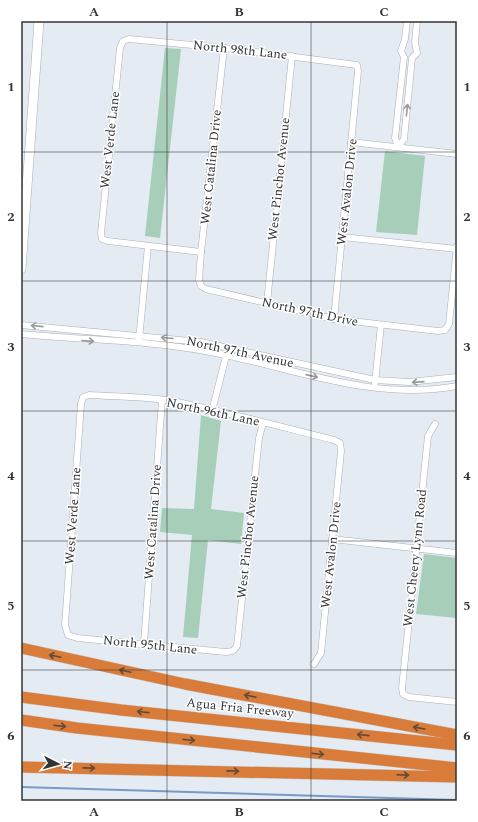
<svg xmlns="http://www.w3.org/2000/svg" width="478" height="822" font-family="Spectral,serif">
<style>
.green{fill:#a7ceb8}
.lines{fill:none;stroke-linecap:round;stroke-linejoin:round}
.stream{stroke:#749cc5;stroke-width:2}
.minor-casing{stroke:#a9afb6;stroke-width:7}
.secondary-casing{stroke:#a9afb6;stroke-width:10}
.motorway-casing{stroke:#cacacb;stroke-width:12}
.minor{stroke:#fff;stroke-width:6}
.secondary{stroke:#fff;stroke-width:9}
.motorway{stroke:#da7c39;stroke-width:11}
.oneway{stroke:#989a9b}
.oneway2{stroke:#644a38}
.grid{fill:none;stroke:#323537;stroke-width:1;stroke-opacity:0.55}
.labels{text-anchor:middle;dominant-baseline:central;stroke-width:3;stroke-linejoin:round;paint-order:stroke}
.street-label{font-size:13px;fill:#323537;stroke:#fff}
.neatline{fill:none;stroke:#323537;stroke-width:1.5}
.grid-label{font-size:13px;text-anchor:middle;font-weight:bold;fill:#323537}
</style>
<rect width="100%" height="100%" fill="#e4ebf2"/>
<g class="green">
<polygon points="165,48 181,49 160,238 145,236"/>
<polygon points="385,151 425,156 417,235 376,232"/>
<polygon points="201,415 221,421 211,509 244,513 241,544 208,540 198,638 183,637 192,535 160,532 162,508 194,509"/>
<polygon points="424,554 457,558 457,618 416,614"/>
</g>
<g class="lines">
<polyline class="stream" points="21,787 457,800"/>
<defs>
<g id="minor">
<polyline points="224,48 201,252 199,280 201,286 206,289 334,319 438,331 445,330 449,324 457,246"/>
<polyline points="351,142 457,154"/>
<polyline points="398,147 404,139 412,58 417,53 415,42 417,21"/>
<polyline points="398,147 395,138 404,57 401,51 405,39 407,21"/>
<polyline points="342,237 457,249"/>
<polyline points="201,252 108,241 102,239 101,233 120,48 123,41 129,39 224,48 357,65 358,71 334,319"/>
<polyline points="267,303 292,56"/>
<polyline points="21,325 201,342 375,380 409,382 457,377"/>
<path d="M21 334C82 340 145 340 205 351 289 366 370 402 457 386"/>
<polyline points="139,340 148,246"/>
<polyline points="375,383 381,325"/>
<polyline points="212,411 227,352"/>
<path d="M263 423 259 438 237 646 233 651 226 652 77 638 68 635 65 625 81 404 83 397 89 395C118 397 149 396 177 402 230 413 282 427 334 440L340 443 341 451 321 653 314 664"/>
<polyline points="435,424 428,436 402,688 403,694 409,697 457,702"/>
<polyline points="332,539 457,553"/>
<polyline points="144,644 162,400"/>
</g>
<polyline id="secondary" points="21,269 39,21"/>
<g id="motorway">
<polyline points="21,648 185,684 457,735"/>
<polyline points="21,697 121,710 457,745"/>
<polyline points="21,720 77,728 457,768"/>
<polyline points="21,767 457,777"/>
</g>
</defs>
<use href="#minor" class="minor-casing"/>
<use href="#secondary" class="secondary-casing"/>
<use href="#motorway" class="motorway-casing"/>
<use href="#minor" class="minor"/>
<use href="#secondary" class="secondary"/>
<use href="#motorway" class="motorway"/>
</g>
<defs><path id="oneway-shaft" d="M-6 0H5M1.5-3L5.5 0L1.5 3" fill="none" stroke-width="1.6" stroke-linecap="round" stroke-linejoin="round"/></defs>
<g class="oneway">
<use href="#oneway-shaft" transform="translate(407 110) rotate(-84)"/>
<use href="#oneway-shaft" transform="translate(37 326) rotate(-174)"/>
<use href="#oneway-shaft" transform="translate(167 338) rotate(-175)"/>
<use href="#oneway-shaft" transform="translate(88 341) rotate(4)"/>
<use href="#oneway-shaft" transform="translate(312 376) rotate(13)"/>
<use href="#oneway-shaft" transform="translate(418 382) rotate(176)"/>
</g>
<g class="oneway2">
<use href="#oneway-shaft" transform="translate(55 656) rotate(-168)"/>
<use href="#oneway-shaft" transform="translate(125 671) rotate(-168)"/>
<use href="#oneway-shaft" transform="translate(250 696) rotate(-169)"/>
<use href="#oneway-shaft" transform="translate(143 712) rotate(-174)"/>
<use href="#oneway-shaft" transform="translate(60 726) rotate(6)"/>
<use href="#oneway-shaft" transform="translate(419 728) rotate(-170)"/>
<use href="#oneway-shaft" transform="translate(363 735) rotate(-174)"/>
<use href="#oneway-shaft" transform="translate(189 740) rotate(6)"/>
<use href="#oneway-shaft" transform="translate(318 754) rotate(6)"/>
<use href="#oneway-shaft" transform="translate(89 768) rotate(1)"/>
<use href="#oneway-shaft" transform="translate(233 771) rotate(1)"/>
<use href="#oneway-shaft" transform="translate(403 775) rotate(2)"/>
</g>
<path class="grid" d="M167 21V801M311 21V801M21 152H457M21 281H457M21 411H457M21 541H457M21 670H457"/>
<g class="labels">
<g class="street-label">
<text transform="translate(240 50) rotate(6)">North 98th Lane</text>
<text transform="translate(110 140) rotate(-84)">West Verde Lane</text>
<text transform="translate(211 167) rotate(-84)">West Catalina Drive</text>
<text transform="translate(279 179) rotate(-84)">West Pinchot Avenue</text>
<text transform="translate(347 192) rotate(-84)">West Avalon Drive</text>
<text transform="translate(310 312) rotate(12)">North 97th Drive</text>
<text transform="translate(240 352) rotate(12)">North 97th Avenue</text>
<text transform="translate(213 412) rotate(12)">North 96th Lane</text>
<text transform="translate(73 516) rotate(-86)">West Verde Lane</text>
<text transform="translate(153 522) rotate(-86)">West Catalina Drive</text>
<text transform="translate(248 537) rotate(-84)">West Pinchot Avenue</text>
<text transform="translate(331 555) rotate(-84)">West Avalon Drive</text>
<text transform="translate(415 558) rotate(-84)">West Cheery Lynn Road</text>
<text transform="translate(150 645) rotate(6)">North 95th Lane</text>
<text transform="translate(240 708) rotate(6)">Agua Fria Freeway</text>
</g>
</g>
<rect width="478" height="822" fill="none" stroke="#ffffff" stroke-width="44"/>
<g transform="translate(58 764) rotate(96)" stroke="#ffffff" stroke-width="3" paint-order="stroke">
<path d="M0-3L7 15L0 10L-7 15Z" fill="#323537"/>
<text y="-6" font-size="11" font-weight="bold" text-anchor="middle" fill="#323537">N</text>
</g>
<rect x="22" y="22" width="434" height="778" class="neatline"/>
<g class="grid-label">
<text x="94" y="16">A</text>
<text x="239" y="16">B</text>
<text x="384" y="16">C</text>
<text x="11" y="91">1</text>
<text x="467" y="91">1</text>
<text x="11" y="221">2</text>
<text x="467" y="221">2</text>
<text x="11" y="351">3</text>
<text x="467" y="351">3</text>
<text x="11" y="480">4</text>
<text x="467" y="480">4</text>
<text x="11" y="610">5</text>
<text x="467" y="610">5</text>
<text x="11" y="740">6</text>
<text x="467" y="740">6</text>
<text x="94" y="816">A</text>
<text x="239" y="816">B</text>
<text x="384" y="816">C</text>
</g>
</svg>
